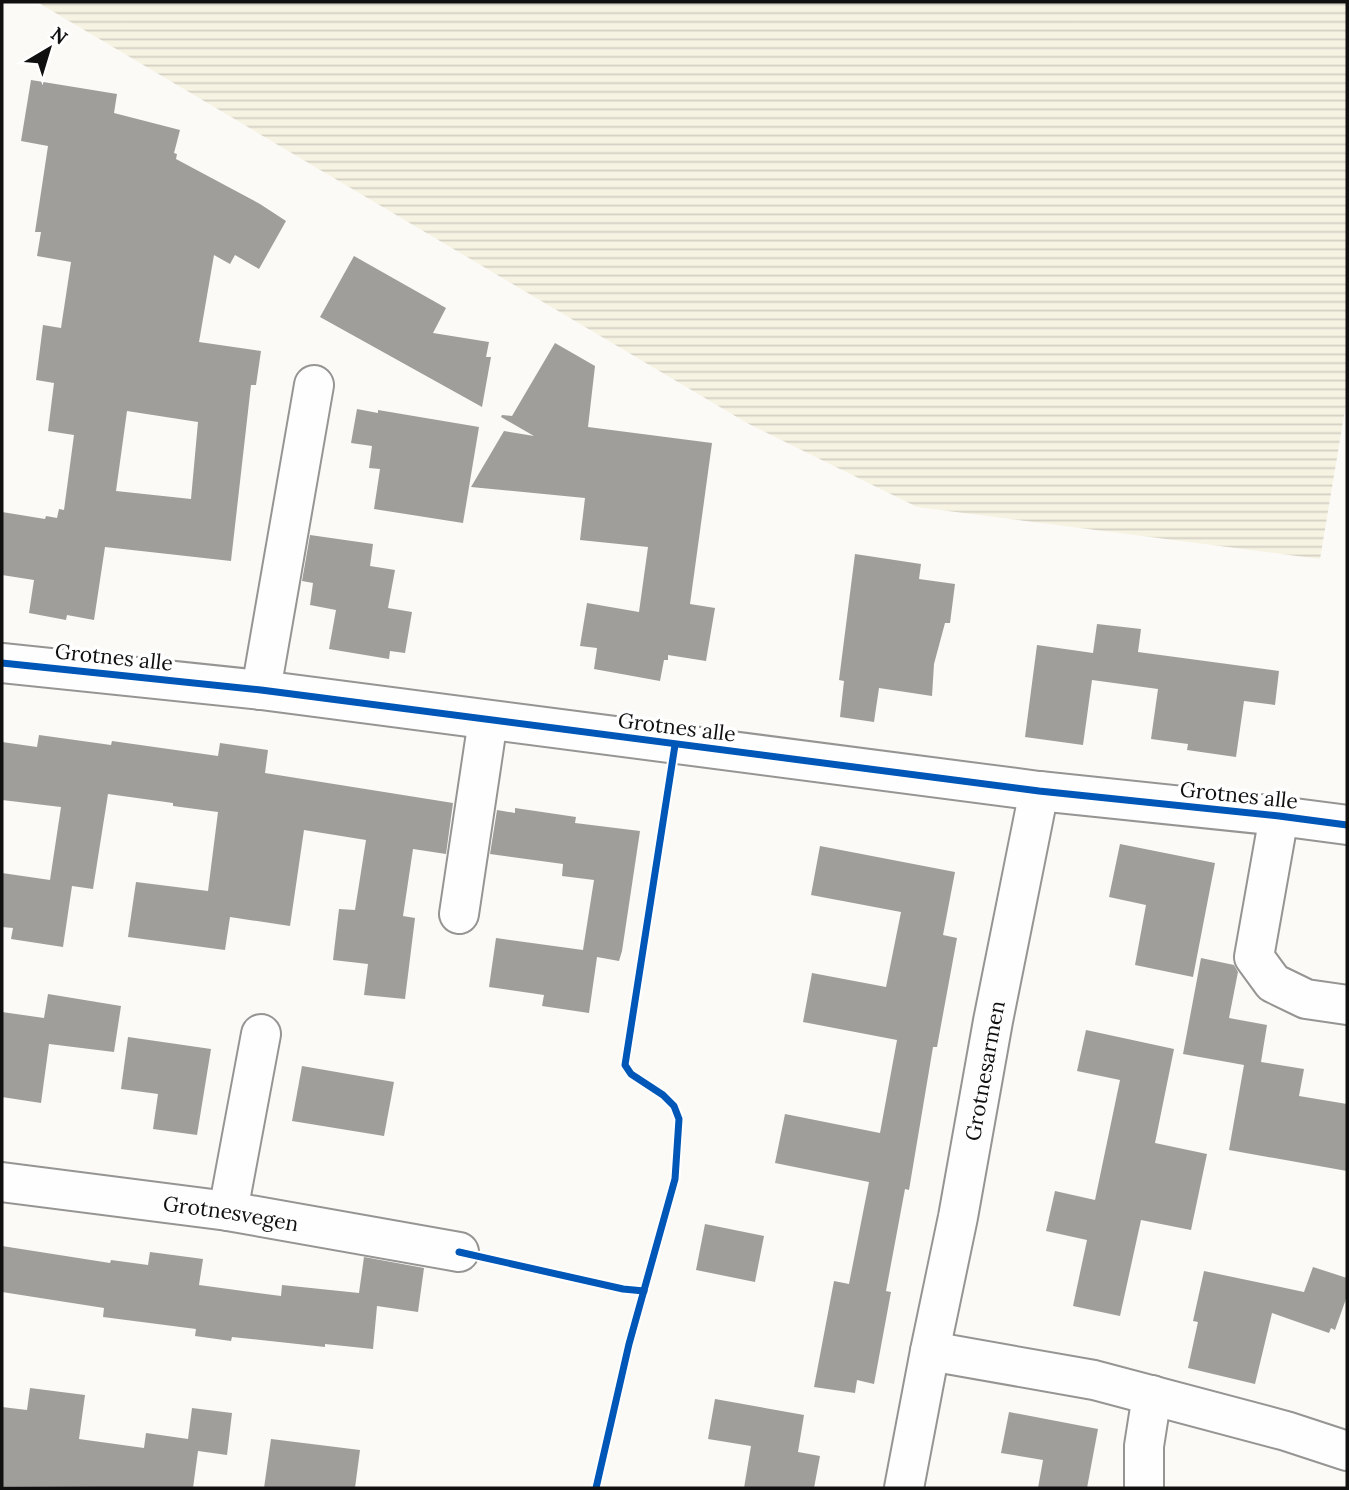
<svg xmlns="http://www.w3.org/2000/svg" width="1349" height="1490" font-family="Lora,serif">
<style>
.farmland{fill:url(#farmland-rules)}
.building{fill:#9f9e9b;fill-rule:evenodd}
.lines{fill:none;stroke-linecap:round;stroke-linejoin:round}
.minor-casing{stroke:#969594;stroke-width:42}
.minor{stroke:#fefefe;stroke-width:38}
.cycleway-casing{stroke:#fff;stroke-width:11}
.cycleway{stroke:#0057b8;stroke-width:7}
.labels{text-anchor:middle;dominant-baseline:central;stroke-width:7;stroke-linejoin:round;paint-order:stroke}
.street-label{font-size:21px;fill:#101010;stroke:#fff}
</style>
<defs>
<pattern id="farmland-rules" width="6" height="5" patternUnits="userSpaceOnUse" patternTransform="scale(1.75)"><rect width="6" height="5" fill="#f7f3e3"/><path d="M0 2.5h6" fill="none" stroke="#d3cfc2"/></pattern>
</defs>
<rect width="100%" height="100%" fill="#fbfaf6"/>
<polygon class="farmland" points="37,2 1347,2 1347,398 1320,559 917,507 747,423"/>
<g class="building">
<path d="M31 80 117 94 114 113 180 130 174 153 177 154 176 159 260 204 286 221 259 269 235 255 230 264 214 255 199 342 261 351 256 385H251L231 561 105 547 94 620 67 615 66 620 29 613 34 580 2 575V512L45 519 46 516 57 518 59 509 64 510 74 435 48 431 54 383 36 380 43 325 61 328 71 262 37 256 41 232H35L48 146 21 141ZM127 411 198 422 191 499 116 491Z"/>
<polygon points="354,256 446,308 433,333 489,342 486,357 491,357 482,407 320,317"/>
<polygon points="555,343 595,366 588,427 712,443 690,604 715,608 706,661 668,655 668,660 664,660 660,681 594,669 597,648 580,646 587,603 639,612 648,547 580,540 585,498 471,487 504,431 534,436 501,417 502,415 512,416"/>
<polygon points="357,409 378,413 378,410 479,427 463,523 374,509 380,469 369,468 372,446 351,443"/>
<polygon points="310,535 373,544 370,566 395,570 388,608 412,612 405,653 390,651 389,659 329,649 336,610 310,605 313,583 302,581"/>
<polygon points="855,554 921,564 919,579 955,584 950,623 945,623 934,664 932,696 879,688 874,722 840,717 844,681 839,680"/>
<polygon points="1097,624 1141,629 1138,652 1279,671 1275,705 1244,701 1236,757 1187,750 1188,744 1151,739 1158,689 1092,680 1083,745 1025,737 1037,645 1093,653"/>
<polygon points="39,735 111,745 112,741 218,756 220,743 268,750 265,773 453,803 446,854 413,849 403,916 415,918 405,999 364,995 368,964 333,960 339,909 355,910 366,840 304,830 290,926 230,917 225,950 128,937 136,882 208,891 218,812 173,806 173,803 108,794 93,889 72,886 63,947 11,939 13,928 2,927 2,873 50,880 61,807 2,800 2,742 37,747"/>
<polygon points="515,808 576,817 575,823 640,831 622,951 619,961 597,957 589,1013 542,1006 544,995 489,987 496,938 583,950 594,880 562,876 563,864 490,854 497,810 515,813"/>
<polygon points="1120,844 1215,863 1193,977 1135,965 1146,905 1109,897"/>
<polygon points="820,846 955,872 943,935 957,938 937,1047 933,1047 909,1190 905,1189 886,1291 891,1292 874,1384 857,1380 855,1393 814,1387 834,1281 849,1284 869,1182 775,1163 785,1114 880,1133 897,1040 803,1022 812,973 886,987 901,912 811,895"/>
<polygon points="1201,958 1234,965 1238,972 1229,1018 1267,1025 1261,1062 1304,1069 1299,1096 1347,1104 1347,1171 1229,1150 1244,1065 1183,1054"/>
<polygon points="48,994 121,1006 114,1052 49,1044 41,1103 2,1097 2,1012 44,1018"/>
<polygon points="1086,1030 1174,1049 1155,1143 1207,1154 1191,1230 1141,1220 1120,1316 1073,1306 1087,1240 1046,1231 1055,1191 1095,1200 1120,1080 1077,1071"/>
<polygon points="128,1037 211,1049 197,1135 153,1129 158,1094 121,1089"/>
<polygon points="302,1066 394,1082 384,1136 292,1121"/>
<polygon points="705,1224 764,1236 755,1282 696,1270"/>
<polygon points="2,1246 110,1263 111,1260 148,1265 150,1252 203,1259 199,1285 281,1296 282,1285 359,1293 364,1257 424,1268 418,1312 377,1306 373,1349 325,1344 325,1347 232,1337 231,1341 195,1336 196,1329 103,1317 104,1308 2,1292"/>
<polygon points="1313,1267 1347,1278 1347,1296 1335,1330 1331,1328 1329,1333 1272,1313 1255,1384 1188,1368 1198,1322 1193,1321 1204,1271 1304,1292"/>
<polygon points="30,1388 85,1395 79,1439 144,1448 146,1433 188,1439 192,1408 232,1413 227,1455 198,1451 193,1488 2,1486 2,1407 27,1410"/>
<polygon points="715,1399 804,1415 798,1452 820,1456 814,1488 744,1488 751,1446 708,1439"/>
<polygon points="1009,1412 1098,1429 1087,1488 1038,1488 1043,1460 1001,1453"/>
<polygon points="271,1439 360,1450 355,1488 264,1488"/>
</g>
<g class="lines">
<defs>
<g id="minor">
<polyline points="2,663 261,690 1039,791 1279,816 1347,825"/>
<polyline points="261,690 314,385"/>
<polyline points="1279,816 1254,957 1273,983 1306,999 1347,1005"/>
<polyline points="459,914 488,720"/>
<path id="s1" d="M2 1182 228 1211 459 1252"/>
<polyline points="228,1211 261,1034"/>
<polyline points="930,1351 1094,1380 1286,1431 1347,1451"/>
<path id="s2" d="M904 1488 930 1351 958 1217 993 1021 1039 791"/>
<polyline points="1144,1488 1144,1446 1152,1395"/>
</g>
</defs>
<use href="#minor" class="minor-casing"/>
<use href="#minor" class="minor"/>
<defs>
<g id="cycleway">
<polyline points="2,663 261,690 1039,791 1279,816 1347,825"/>
<polyline points="459,1252 623,1289 644,1291"/>
<polyline points="596,1488 629,1344 675,1179 679,1119 674,1106 663,1095 631,1074 625,1065 675,745"/>
</g>
</defs>
<use href="#cycleway" class="cycleway-casing"/>
<use href="#cycleway" class="cycleway"/>
</g>
<g class="labels">
<g class="street-label">
<text transform="translate(114 657) rotate(6)">Grotnes alle</text>
<text transform="translate(677 727) rotate(7)">Grotnes alle</text>
<text transform="translate(1239 795) rotate(6)">Grotnes alle</text>
<text stroke="none"><textPath href="#s2" startOffset="425">Grotnesarmen</textPath></text>
<text stroke="none"><textPath href="#s1" startOffset="231">Grotnesvegen</textPath></text>
</g>
</g>
<rect width="1349" height="1490" fill="none" stroke="#101010" stroke-width="7"/>
<g transform="translate(49 49) rotate(38)" stroke="#ffffff" stroke-width="5" paint-order="stroke">
<path d="M0-5L12 26L0 18L-12 26Z" fill="#101010"/>
<text y="-10" font-size="19" font-weight="bold" text-anchor="middle" fill="#101010">N</text>
</g>
</svg>
